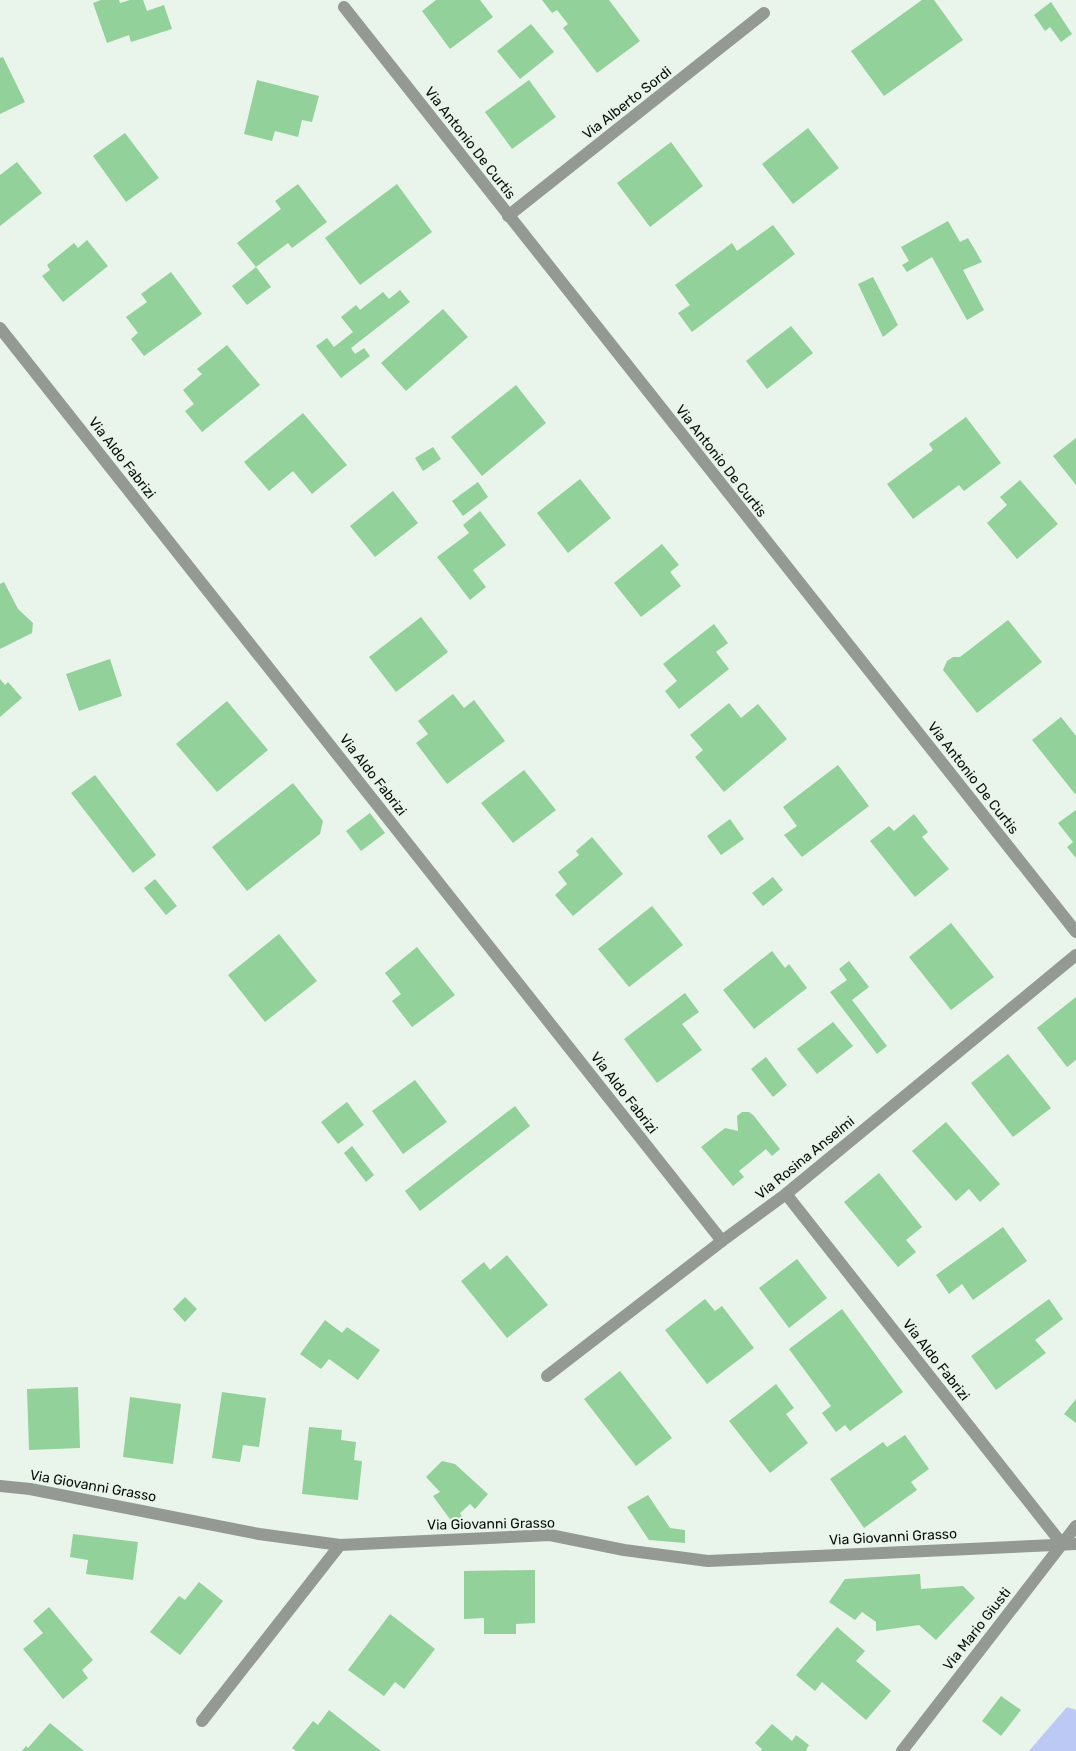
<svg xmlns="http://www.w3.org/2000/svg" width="1076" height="1751" font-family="Rubik,sans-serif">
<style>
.green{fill:#bdc9f5}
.building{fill:#92d199}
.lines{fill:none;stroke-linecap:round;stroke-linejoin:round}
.minor{stroke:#949994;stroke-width:12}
.labels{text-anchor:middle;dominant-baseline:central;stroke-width:4.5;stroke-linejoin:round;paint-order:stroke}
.street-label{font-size:14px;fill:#0a0e0a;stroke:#e9f5ea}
</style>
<rect width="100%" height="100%" fill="#e9f5ea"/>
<polygon class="green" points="1067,1707 1076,1710 1076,1751 1029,1751"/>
<g class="building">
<polygon points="101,0 119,0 120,3 130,0 143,0 147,11 164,5 172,29 131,42 129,35 107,43 93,3"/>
<polygon points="436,0 480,0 493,17 450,49 422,11"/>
<polygon points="542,0 609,0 640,41 597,73 563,28 568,24 557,10 552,13"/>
<polygon points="922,0 934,0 963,40 884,96 851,51"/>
<polygon points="1051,2 1072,34 1061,42 1050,27 1045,31 1034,15"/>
<polygon points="531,24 554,52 520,79 497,51"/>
<polygon points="3,57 25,102 0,114 0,58"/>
<polygon points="257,80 319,96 312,122 302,120 298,137 275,131 272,141 244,134"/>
<polygon points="529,80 556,117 512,149 485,112"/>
<polygon points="808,128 839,168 793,204 762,164"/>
<polygon points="125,133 159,178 126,202 93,156"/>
<polygon points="671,142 703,186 650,227 617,183"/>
<polygon points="17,162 42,193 0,226 0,175"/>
<polygon points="298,184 327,222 292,248 288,243 256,267 237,243 281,209 275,201"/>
<polygon points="397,184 432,232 360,285 325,238"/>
<polygon points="948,221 960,242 968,238 982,262 963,270 984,310 967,320 932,257 907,272 902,265 909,261 901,247"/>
<polygon points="773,225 795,254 692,332 678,313 690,305 675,285 732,243 737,251"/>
<polygon points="87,240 108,266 63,302 42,276 50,270 47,265 74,243 78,248"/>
<polygon points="256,267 271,287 247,305 232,286"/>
<polygon points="171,272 202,314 144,356 131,339 138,333 126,317 147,302 141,294"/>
<polygon points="873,277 898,325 883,337 858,284"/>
<polygon points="400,290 410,302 351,348 355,354 364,348 370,356 341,378 316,346 327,338 334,347 353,332 341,317 356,305 360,310 383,292 389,299"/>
<polygon points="443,309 468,337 406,391 381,363"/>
<polygon points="791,326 813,353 767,389 746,361"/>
<polygon points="227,345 260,385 202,432 185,411 194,404 183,390 202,374 197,369"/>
<polygon points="516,385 546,423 482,476 451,437"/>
<polygon points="303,413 347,465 312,494 293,471 269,491 244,462"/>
<polygon points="966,417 1001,463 964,491 959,485 913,519 887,484 933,450 929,444"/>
<polygon points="1076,438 1076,485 1053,456"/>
<polygon points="433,447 441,459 423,471 415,458"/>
<polygon points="580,479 611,518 568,553 537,513"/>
<polygon points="1020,480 1058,524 1017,559 987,523 1007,505 1000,497"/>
<polygon points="478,482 488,497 463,516 452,501"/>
<polygon points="393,491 418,523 375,557 350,526"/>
<polygon points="480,511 506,545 473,570 486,587 470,600 437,557 469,533 463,525"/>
<polygon points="662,544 679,565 670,572 681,586 641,617 614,583"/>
<polygon points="4,582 18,609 33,623 32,633 0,649 0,584"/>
<polygon points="421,617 448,652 396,692 369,657"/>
<polygon points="1008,620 1042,662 977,713 943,670 947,661 953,657 960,657"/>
<polygon points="714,624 728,643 716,652 729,669 679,709 665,691 677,681 663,664"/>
<polygon points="110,659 122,696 79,711 66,674"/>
<polygon points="0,679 5,685 8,682 22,698 0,717"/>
<polygon points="453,694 464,708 474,700 505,741 447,784 416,743 428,734 418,721"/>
<polygon points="227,701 268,750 217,792 176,744"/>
<polygon points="729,703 741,718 758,704 787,739 724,792 695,757 703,750 690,735"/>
<polygon points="1061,717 1076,736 1076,793 1075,794 1032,740"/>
<polygon points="838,765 869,806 802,857 784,835 797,826 783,807"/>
<polygon points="524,770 556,810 513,843 481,803"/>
<polygon points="95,775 156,855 133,873 71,793"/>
<polygon points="293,783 323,821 320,834 247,891 212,847"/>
<polygon points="1076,810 1076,858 1067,847 1073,842 1058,823"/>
<polygon points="370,813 385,833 361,851 346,831"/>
<polygon points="914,814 928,832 922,837 949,869 915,897 870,841 889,826 894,831"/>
<polygon points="730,819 744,839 721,855 707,836"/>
<polygon points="592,837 623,874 573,916 555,895 567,884 558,872 579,855 576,851"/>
<polygon points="773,877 783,890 763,906 752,893"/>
<polygon points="155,879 177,906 166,915 144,888"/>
<polygon points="652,906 683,945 629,987 598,949"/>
<polygon points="951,923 994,977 951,1010 909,957"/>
<polygon points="279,934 317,981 265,1022 228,975"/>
<polygon points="417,947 455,995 412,1027 392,1001 401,994 385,973"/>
<polygon points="772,951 785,968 789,964 807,988 754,1029 723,990"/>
<polygon points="849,961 869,987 852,1000 887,1046 877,1054 830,992 847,980 839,969"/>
<polygon points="685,993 699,1012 682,1024 702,1050 657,1083 624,1039"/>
<polygon points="1076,997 1076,1060 1067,1067 1037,1028"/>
<polygon points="833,1022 853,1046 817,1074 797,1049"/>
<polygon points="1008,1054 1051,1108 1013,1137 971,1083"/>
<polygon points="766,1057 787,1085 773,1097 751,1069"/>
<polygon points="415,1080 447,1122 403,1154 372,1111"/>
<polygon points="347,1102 364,1125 338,1144 321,1122"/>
<polygon points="515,1106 530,1126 420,1211 405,1191"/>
<polygon points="742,1112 749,1112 754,1116 780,1149 772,1156 766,1149 739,1171 744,1177 733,1186 701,1147 725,1128 738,1131 737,1116"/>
<polygon points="946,1122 1000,1184 980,1202 969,1189 956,1201 912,1151"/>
<polygon points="352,1146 374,1175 366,1182 344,1153"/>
<polygon points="879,1173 922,1227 906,1240 916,1252 898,1267 844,1202"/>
<polygon points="1003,1227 1027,1261 973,1300 962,1284 949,1294 936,1275"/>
<polygon points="507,1255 548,1305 507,1338 461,1281 484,1262 490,1270"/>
<polygon points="797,1259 827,1298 789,1328 759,1288"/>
<polygon points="185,1297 197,1309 185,1322 173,1309"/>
<polygon points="705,1299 715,1311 722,1306 754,1348 707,1384 665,1330"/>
<polygon points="1049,1299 1063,1319 1035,1340 1046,1353 996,1390 971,1356"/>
<polygon points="842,1309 903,1392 850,1431 845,1425 836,1432 822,1413 831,1406 789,1349"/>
<polygon points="325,1320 342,1333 347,1327 380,1350 358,1380 329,1359 321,1369 300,1354"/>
<polygon points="620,1371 672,1438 636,1466 584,1399"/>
<polygon points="776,1384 794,1408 786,1414 808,1443 770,1473 729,1421"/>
<polygon points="78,1387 80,1448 29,1450 27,1389"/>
<polygon points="222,1392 266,1398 259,1447 243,1445 240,1462 212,1458"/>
<polygon points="130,1397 181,1404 173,1464 123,1457"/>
<polygon points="1076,1399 1076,1423 1064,1414"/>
<polygon points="309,1427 342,1430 341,1440 356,1442 354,1460 362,1461 358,1500 302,1494"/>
<polygon points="905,1435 929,1469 911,1482 917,1490 864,1528 830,1479 883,1442 887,1447"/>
<polygon points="442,1461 455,1464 488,1494 475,1509 470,1504 460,1513 464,1522 452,1522 433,1496 440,1492 426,1477"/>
<polygon points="648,1495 670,1528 685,1530 685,1543 649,1540 627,1507"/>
<polygon points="73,1534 138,1542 133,1580 86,1574 88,1560 70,1557"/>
<polygon points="535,1570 535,1623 516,1624 516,1634 484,1634 484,1618 464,1619 464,1571"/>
<polygon points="920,1574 921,1589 963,1586 975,1598 936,1640 919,1625 876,1631 876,1622 862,1612 855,1620 829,1602 845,1579"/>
<polygon points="199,1582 223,1601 180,1655 150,1632 179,1596 185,1600"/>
<polygon points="49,1607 93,1660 82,1670 88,1678 63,1699 23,1649 43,1633 33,1621"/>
<polygon points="390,1614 435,1649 404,1689 395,1682 384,1696 348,1670"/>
<polygon points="837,1627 865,1651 856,1661 891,1691 866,1720 822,1682 815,1691 796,1675"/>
<polygon points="1001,1696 1021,1710 1001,1736 982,1721"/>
<polygon points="329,1710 381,1751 296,1751 292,1748 313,1721 318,1725"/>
<polygon points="50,1723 84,1751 22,1751 26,1746 28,1748"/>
<polygon points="772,1724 792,1741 796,1735 809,1745 806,1750 807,1751 761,1751 762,1749 755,1743"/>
</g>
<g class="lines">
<g class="minor">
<polyline points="344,7 1076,932"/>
<polyline points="508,216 764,13"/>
<polyline points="0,328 722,1241"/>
<polyline points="786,1194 1062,1544"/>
<polyline points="547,1376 722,1241 786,1194 1076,955"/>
<polyline points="0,1486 30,1489 259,1534 340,1545 550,1535 624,1550 708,1561 1076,1544"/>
<polyline points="202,1721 340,1545"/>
<polyline points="902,1751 1076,1526"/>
</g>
</g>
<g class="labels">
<g class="street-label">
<text transform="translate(627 103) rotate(-38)">Via Alberto Sordi</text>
<text transform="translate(470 143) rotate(52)">Via Antonio De Curtis</text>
<text transform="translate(122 458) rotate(52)">Via Aldo Fabrizi</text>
<text transform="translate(721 461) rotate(52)">Via Antonio De Curtis</text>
<text transform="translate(373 775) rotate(52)">Via Aldo Fabrizi</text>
<text transform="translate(973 778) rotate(52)">Via Antonio De Curtis</text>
<text transform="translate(624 1093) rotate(52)">Via Aldo Fabrizi</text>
<text transform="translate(805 1158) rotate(-39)">Via Rosina Anselmi</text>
<text transform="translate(936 1360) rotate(52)">Via Aldo Fabrizi</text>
<text transform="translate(93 1486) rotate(10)">Via Giovanni Grasso</text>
<text transform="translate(491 1524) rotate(-1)">Via Giovanni Grasso</text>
<text transform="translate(893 1537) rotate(-3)">Via Giovanni Grasso</text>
<text transform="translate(977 1629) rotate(-52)">Via Mario Giusti</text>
</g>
</g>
</svg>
